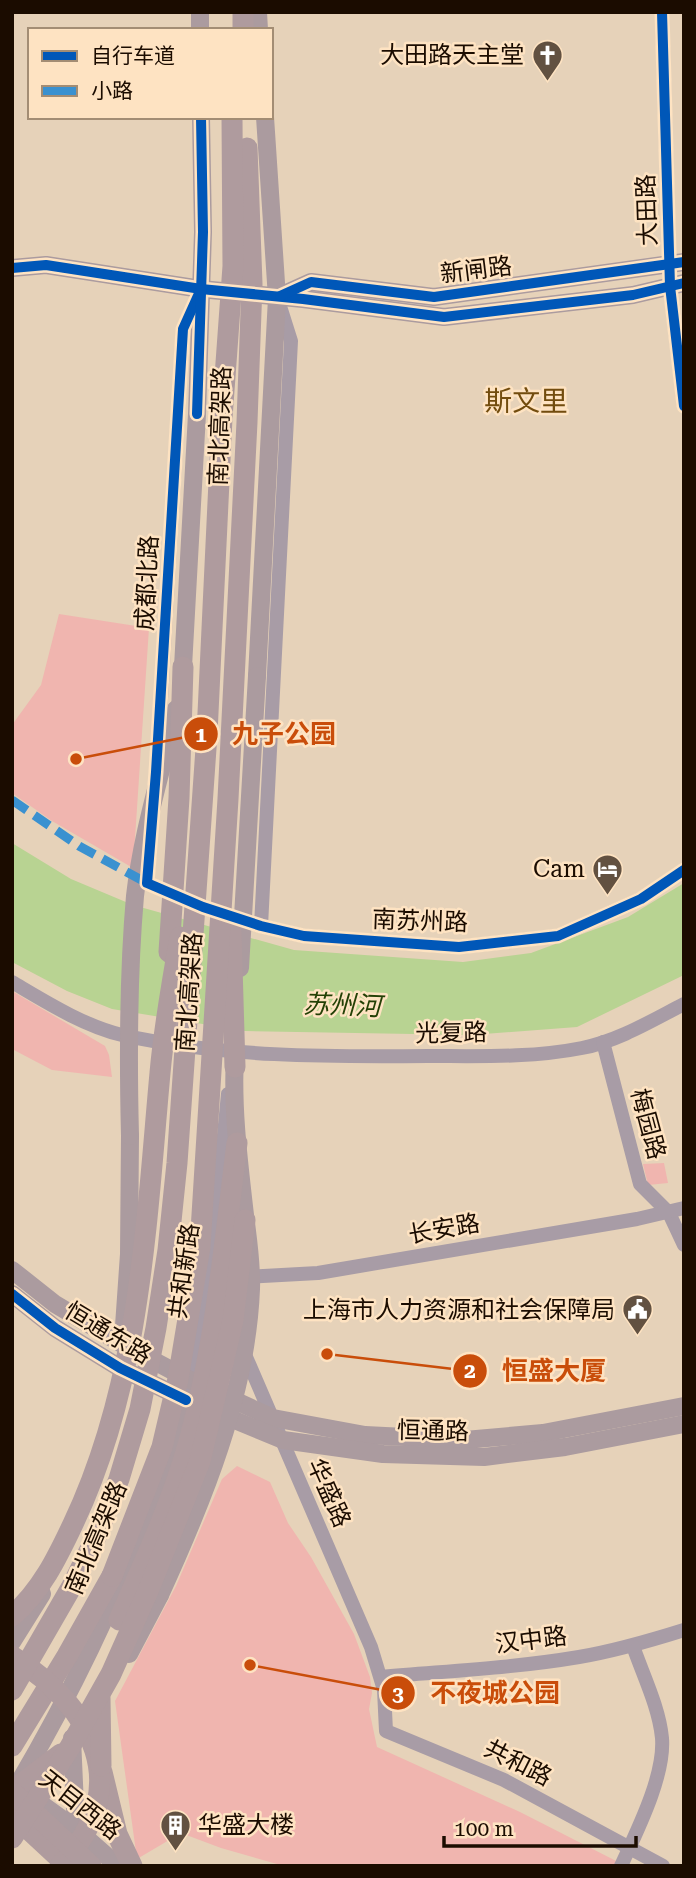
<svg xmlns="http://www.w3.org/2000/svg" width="696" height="1878" font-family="'Roboto Serif','Noto Sans SC',serif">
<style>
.green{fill:#f0b5af}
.water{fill:#b8d392}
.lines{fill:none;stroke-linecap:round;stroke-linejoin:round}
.minor{stroke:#a89ca6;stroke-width:14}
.major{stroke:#ab9b9f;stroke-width:18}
.highway{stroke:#af9b9e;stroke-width:21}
.major-bridge{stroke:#ab9b9f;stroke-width:18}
.highway-bridge{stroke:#af9b9e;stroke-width:21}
.quiet{stroke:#3a91d0;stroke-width:9;stroke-dasharray:18 9;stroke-linecap:butt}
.cycleway-casing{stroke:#fee3c2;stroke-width:15}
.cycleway{stroke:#0057b8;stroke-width:10}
.labels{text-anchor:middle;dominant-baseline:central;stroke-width:5;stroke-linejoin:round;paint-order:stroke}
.poi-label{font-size:24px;fill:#1b0c00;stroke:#fee3c2;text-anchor:end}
.street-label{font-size:24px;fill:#1b0c00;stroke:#fee3c2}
.water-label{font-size:26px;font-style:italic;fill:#234005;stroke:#fee3c2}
.quarter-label{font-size:28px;fill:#724c0e;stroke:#fee3c2}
.leader{fill:none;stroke:#c94d0a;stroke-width:2.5}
.callout-dot{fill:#c94d0a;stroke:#fee3c2;stroke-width:2.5}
.mark-label{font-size:21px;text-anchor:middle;font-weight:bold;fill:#fff}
.callout-label{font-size:26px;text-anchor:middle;font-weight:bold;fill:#c94d0a;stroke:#fee3c2;stroke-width:5;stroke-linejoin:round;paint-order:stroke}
</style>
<rect width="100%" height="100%" fill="#e6d2b9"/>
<g class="green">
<polygon points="59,614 149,628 133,868 52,821 12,793 12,725 41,685"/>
<polygon points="12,991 105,1046 109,1055 112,1077 52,1070 12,1049"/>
<polygon points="664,1163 668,1183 648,1185 643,1164"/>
<polygon points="237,1466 270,1482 288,1523 311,1557 354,1634 370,1677 372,1693 369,1709 377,1747 520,1812 626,1866 284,1866 221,1848 181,1833 137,1859 115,1701 176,1586 222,1479"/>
</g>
<polygon class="water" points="12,843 71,879 133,905 294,950 463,962 531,953 628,917 684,883 684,975 577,1027 471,1035 245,1031 112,1009 67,991 12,962"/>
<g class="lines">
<g class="minor">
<polyline points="662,12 670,286 684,406"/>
<polyline points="157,766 183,329 199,294"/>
<polyline points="150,846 147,883 203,907 261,926 304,936 459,947 558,936 641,899 684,870"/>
<polyline points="261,926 291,341 279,303"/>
<path d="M12 982C46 1002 84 1026 122 1035 223 1057 326 1057 428 1056 479 1056 532 1058 582 1048 618 1041 651 1021 684 1004"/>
<polyline points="603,1042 640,1184 669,1213 684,1245"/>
<polyline points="243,1277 318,1273 637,1219 684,1208"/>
<polyline points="243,1350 371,1647 384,1690 386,1731 504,1780 663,1866"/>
<polyline points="186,1400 210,1279 228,1094"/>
<path d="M381 1677C447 1671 514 1668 579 1657 615 1651 649 1641 684 1630"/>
<path d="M621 1866C637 1831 665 1776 662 1738 659 1707 643 1675 633 1646"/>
</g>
<g class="major">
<polyline points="200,12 200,30"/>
<polyline points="258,12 259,30"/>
<polyline points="12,268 46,265 201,289 303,299 444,317 633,295 684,283"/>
<polyline points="280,296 311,282 434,297 684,262"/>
<polyline points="183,667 197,414 203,232 201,117"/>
<polyline points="257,676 277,298 265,117"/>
<polyline points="12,1270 55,1304 122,1344 190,1380 273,1418 365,1435 465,1440 543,1433 684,1406"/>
<polyline points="12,1294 55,1328 120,1368 186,1400 283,1440 383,1454 484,1457 565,1447 684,1424"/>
<polyline points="124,1326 129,1254 130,1136"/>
<polyline points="12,1642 42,1594"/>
<polyline points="129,1654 160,1595"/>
<polyline points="72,1738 76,1829"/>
<path d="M18 1784C90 1662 146 1537 186 1400"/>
<polyline points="26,1793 76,1829 118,1866"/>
</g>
<g class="highway">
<polyline points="243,12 243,30"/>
<polyline points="12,1746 67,1656 112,1576"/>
<polyline points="102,1772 117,1834 132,1866"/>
<polyline points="12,1814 68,1866"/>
</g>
<g class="major-bridge">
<polyline points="240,968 257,676"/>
<path d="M130 1136C128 1056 128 976 135 896 142 833 162 771 176 709"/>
<path d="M160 1595C203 1501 247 1394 251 1289 252 1264 248 1240 245 1215 239 1162 232 1109 235 1055"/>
</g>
<g class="highway-bridge">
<polyline points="231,932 235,1067"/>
<polyline points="169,952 179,798 183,667"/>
<polyline points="112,1576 162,1447 178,1379 200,1247 228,799 247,422 252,284 247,148"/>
<path d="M12 1616C41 1591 57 1558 73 1524 140 1383 146 1226 160 1073 164 1027 172 982 180 937"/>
<path d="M119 1620C143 1565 169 1509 186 1452 215 1351 224 1246 237 1143"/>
<path d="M12 1656C93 1708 136 1786 60 1866"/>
<polyline points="12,1690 72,1586 96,1537 119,1479 140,1409 156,1328 168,1250 177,1163 207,734 222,418 233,266 232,117"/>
<polyline points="100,1698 101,1766"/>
<polyline points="12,1791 61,1754"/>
<polyline points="12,1792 91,1866"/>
<polyline points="12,1838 70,1747 111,1674 148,1591 200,1461 233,1320 245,1220"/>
</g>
<polyline class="quiet" points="12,800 79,846 147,883"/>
<defs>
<g id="cycleway">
<polyline points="662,12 670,286 684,406"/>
<polyline points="12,268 46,265 201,289 303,299 444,317 633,295 684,283"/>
<polyline points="201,289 183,329 156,772 147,883 203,907 261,926 304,936 459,947 558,936 641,899 684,870"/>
<polyline points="280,296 311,282 434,297 684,262"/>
<polyline points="197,414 203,232 201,117"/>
<polyline points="12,1294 55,1328 120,1368 186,1400"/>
</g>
</defs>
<use href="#cycleway" class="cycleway-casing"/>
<use href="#cycleway" class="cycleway"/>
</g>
<defs>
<symbol id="church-pin" viewBox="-11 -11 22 30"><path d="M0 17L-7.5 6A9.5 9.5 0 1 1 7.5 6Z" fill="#625141" stroke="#fee3c2"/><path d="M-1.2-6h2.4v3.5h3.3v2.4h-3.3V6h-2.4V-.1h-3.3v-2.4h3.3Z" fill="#fff"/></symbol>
<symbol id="hotel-pin" viewBox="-11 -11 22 30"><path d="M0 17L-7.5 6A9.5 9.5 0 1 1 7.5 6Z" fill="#625141" stroke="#fee3c2"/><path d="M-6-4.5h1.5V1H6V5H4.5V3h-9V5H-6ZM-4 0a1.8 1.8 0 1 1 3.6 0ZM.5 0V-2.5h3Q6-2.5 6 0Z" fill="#fff"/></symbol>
<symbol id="civic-pin" viewBox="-11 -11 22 30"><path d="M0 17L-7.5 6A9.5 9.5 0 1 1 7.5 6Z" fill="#625141" stroke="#fee3c2"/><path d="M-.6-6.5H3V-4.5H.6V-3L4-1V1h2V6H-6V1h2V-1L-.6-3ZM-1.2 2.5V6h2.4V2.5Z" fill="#fff"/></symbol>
<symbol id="building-pin" viewBox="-11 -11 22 30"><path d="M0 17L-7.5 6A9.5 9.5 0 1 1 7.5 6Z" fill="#625141" stroke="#fee3c2"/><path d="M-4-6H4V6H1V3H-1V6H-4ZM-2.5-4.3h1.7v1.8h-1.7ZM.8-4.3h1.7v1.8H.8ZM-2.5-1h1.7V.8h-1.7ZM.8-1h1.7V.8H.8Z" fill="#fff"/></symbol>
</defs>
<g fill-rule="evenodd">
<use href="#church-pin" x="530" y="38" width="35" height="47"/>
<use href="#hotel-pin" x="590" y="852" width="35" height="47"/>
<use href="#civic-pin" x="620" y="1292" width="35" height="47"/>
<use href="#building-pin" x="158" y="1808" width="35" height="47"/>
</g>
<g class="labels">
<g class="poi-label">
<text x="524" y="55">大田路天主堂</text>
<text x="585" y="869">Cam</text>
<text x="615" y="1310">上海市人力资源和社会保障局</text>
<text x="198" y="1825" text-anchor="start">华盛大楼</text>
</g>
<g class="street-label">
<text transform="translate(647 210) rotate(-92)">大田路</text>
<text transform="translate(476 270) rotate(-7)">新闸路</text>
<text transform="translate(220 426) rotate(-88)">南北高架路</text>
<text transform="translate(147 583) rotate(-87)">成都北路</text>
<text transform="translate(420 921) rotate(2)">南苏州路</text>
<text transform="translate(189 992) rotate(-86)">南北高架路</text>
<text transform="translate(451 1033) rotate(-1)">光复路</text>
<text transform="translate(648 1124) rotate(75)">梅园路</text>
<text transform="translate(444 1229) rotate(-10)">长安路</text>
<text transform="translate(184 1271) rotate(-82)">共和新路</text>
<text transform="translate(108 1333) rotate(31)">恒通东路</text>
<text transform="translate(433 1431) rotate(1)">恒通路</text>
<text transform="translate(329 1493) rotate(66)">华盛路</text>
<text transform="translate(96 1538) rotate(-67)">南北高架路</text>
<text transform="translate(531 1640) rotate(-7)">汉中路</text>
<text transform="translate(518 1763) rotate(27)">共和路</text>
<text transform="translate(80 1805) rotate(38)">天目西路</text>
</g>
<g class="water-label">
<text transform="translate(342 1005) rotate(2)">苏州河</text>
</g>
<g class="quarter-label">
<text x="526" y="401">斯文里</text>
</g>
</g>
<path class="leader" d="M76 759L201 734M327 1354L470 1371M250 1665L398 1693"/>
<g class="callout-dot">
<circle cx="76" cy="759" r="7"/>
<circle cx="327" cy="1354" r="7"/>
<circle cx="250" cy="1665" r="7"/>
<circle cx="201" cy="734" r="18"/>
<circle cx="470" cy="1371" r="18"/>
<circle cx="398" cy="1693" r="18"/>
</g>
<g class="mark-label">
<text x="201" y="742">1</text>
<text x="470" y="1378">2</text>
<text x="398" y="1701">3</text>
</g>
<g class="callout-label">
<text x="284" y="743">九子公园</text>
<text x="554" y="1380">恒盛大厦</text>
<text x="495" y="1702">不夜城公园</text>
</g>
<rect width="696" height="1878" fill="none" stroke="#1b0c00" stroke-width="28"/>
<rect x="28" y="28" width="245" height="91" fill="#fee3c2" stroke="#a38d74" stroke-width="2"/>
<rect x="42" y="51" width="35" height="10" fill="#0057b8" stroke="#a38d74" stroke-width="2"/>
<text x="91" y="63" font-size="21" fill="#1b0c00">自行车道</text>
<rect x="42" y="86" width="35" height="10" fill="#3a91d0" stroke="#a38d74" stroke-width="2"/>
<text x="91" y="98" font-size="21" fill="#1b0c00">小路</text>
<path d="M444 1836v10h192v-10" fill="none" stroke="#1b0c00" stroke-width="3.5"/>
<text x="454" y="1836" font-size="21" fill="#1b0c00" stroke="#fee3c2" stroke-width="5" paint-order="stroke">100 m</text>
</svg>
